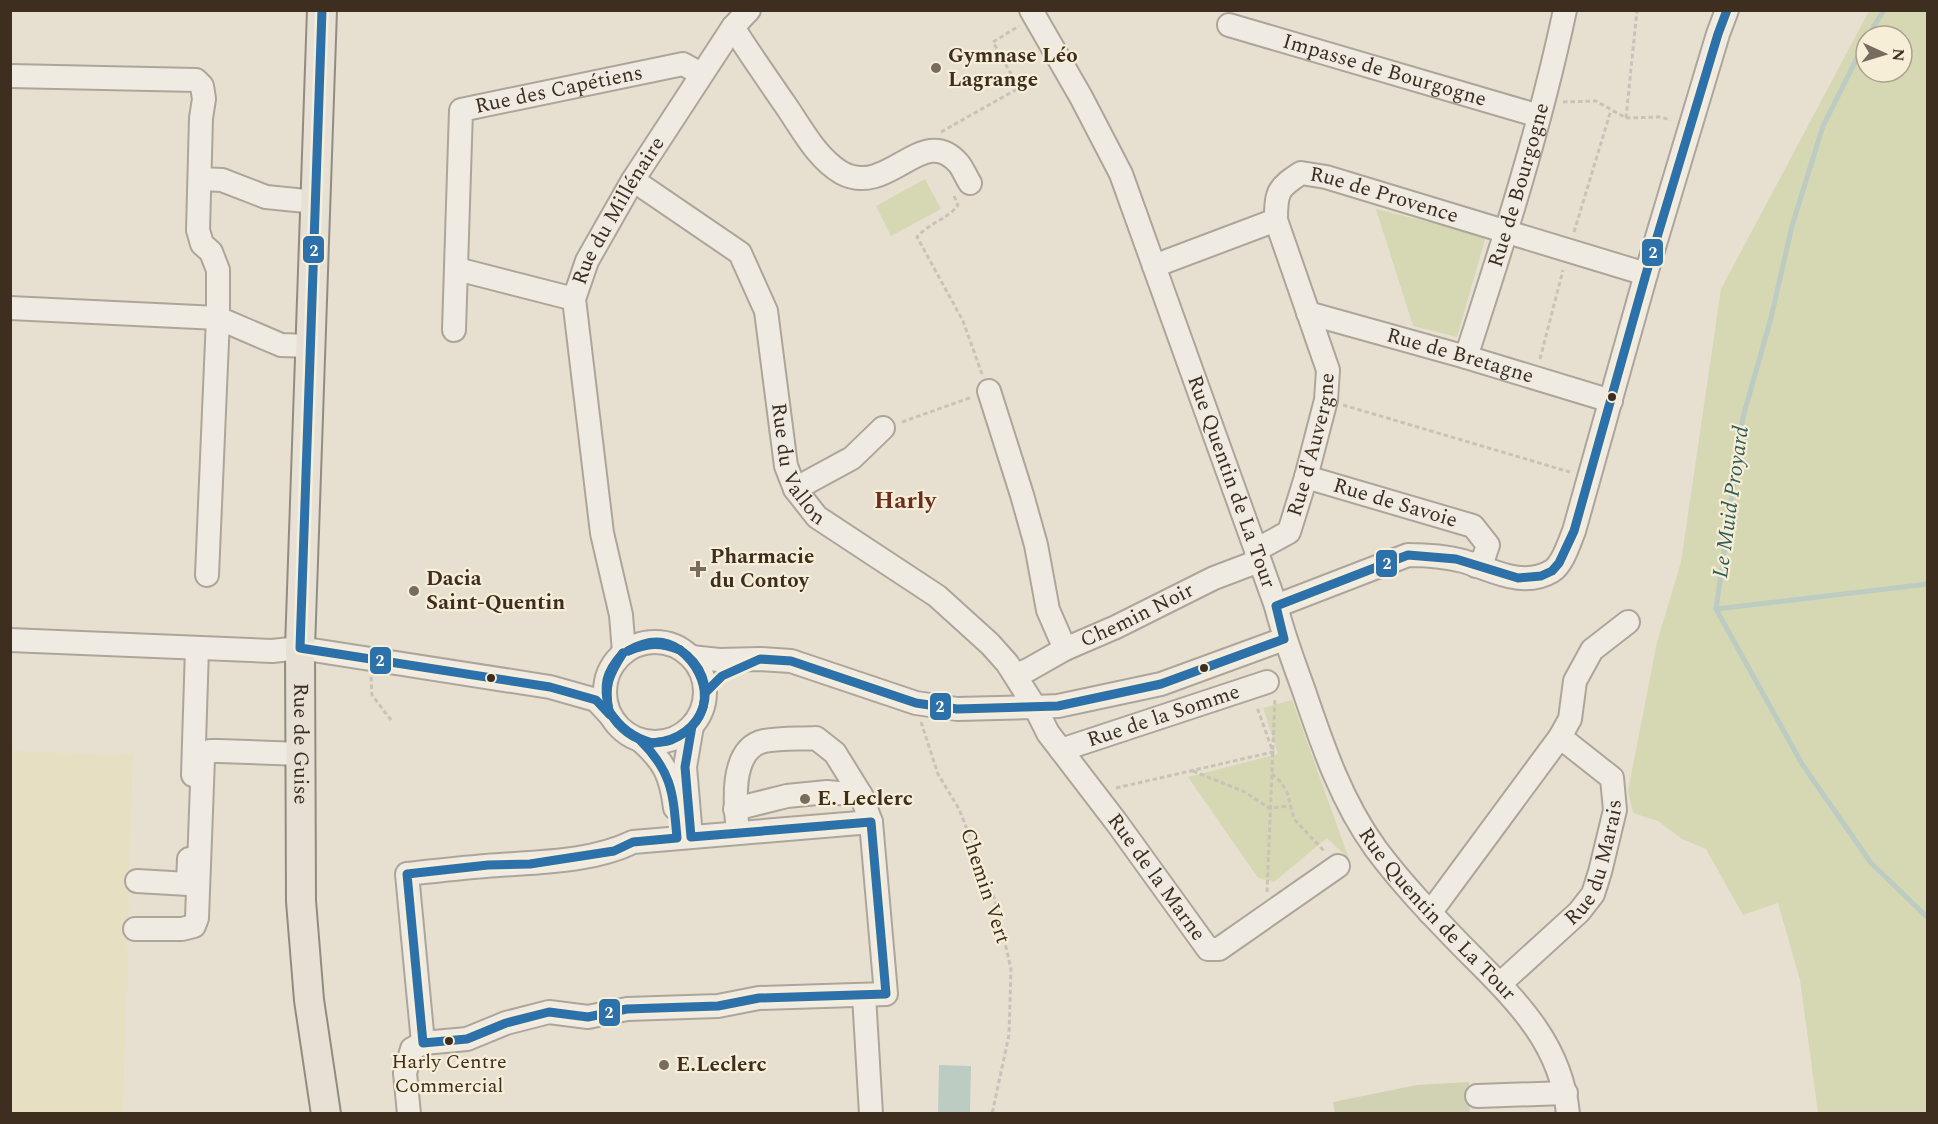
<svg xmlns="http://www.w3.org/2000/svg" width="1938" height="1124" font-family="Spectral,serif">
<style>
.farmland{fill:#e6dfc2}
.green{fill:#d6d7b3;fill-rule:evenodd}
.cemetery{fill:#d1d1b3}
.water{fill:#bcccc2}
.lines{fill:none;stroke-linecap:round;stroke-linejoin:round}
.stream{stroke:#bcccc2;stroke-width:5}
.minor-casing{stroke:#ada599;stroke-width:26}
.major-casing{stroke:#928b80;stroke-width:32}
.path{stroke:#c8c2b9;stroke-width:3;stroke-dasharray:4.5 3;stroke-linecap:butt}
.minor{stroke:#efebe3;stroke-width:22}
.major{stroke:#e6e1d4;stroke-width:28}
.bus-1-casing{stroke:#f7eed8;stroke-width:14}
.bus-1{stroke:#2d71aa;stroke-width:9}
.poi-dot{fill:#786c5e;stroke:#f7eed8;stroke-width:2}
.bus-dot{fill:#3d2e20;stroke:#f7eed8;stroke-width:2}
.labels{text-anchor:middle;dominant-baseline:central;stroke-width:4.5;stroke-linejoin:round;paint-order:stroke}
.bus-label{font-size:20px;fill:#3d2e20;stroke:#f7eed8}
.poi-label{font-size:21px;font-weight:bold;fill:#3d2e20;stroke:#f7eed8;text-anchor:start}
.street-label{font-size:21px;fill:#3d2e20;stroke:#f7eed8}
.water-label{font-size:22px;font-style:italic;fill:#2f5d5a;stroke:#f7eed8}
.quarter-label{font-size:24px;font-weight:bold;fill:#6b2e1e;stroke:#f7eed8}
.line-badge{stroke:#f7eed8;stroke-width:2}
.badge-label{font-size:16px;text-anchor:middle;font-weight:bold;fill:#fff}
</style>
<rect width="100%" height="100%" fill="#e7e0d1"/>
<polygon class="farmland" points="11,751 133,755 123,1113 11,1114"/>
<g class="green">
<path d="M1869 11H1927V1113H1818L1800 980 1778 903 1743 915 1706 849 1682 839 1658 821 1633 813 1628 791 1657 642 1681 562 1721 289ZM1866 36H1902V72H1866Z"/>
<polygon points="925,179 941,209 891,236 876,206"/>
<polygon points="1376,209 1486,236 1457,337 1413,326"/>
<polygon points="1292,700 1349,859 1327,838 1274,882 1258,878 1188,777 1278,754 1263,708"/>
</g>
<polygon class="cemetery" points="1469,1082 1470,1113 1335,1113 1333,1102 1417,1085"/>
<polygon class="water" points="939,1065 971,1066 970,1113 938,1113"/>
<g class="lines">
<g class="stream">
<polyline points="1868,36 1884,10"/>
<polyline points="1866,40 1823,126 1792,226 1771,318 1743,417 1716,609 1802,764 1871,863 1928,918"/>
<polyline points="1716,609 1928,584"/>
</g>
<defs>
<g id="minor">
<path id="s1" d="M1031 10 1081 97 1121 174 1276 606C1283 634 1293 661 1303 688 1322 744 1341 801 1376 849 1402 884 1431 914 1461 945 1510 995 1561 1039 1568 1114"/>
<path id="s2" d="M1229 25 1529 113 1538 118"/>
<path d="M733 27C749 53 767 78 784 103 801 127 816 158 842 173 889 198 923 121 959 164 963 169 966 177 970 183"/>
<polyline points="10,76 196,80 202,86 204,99 201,118 198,230 202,244 211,252 218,270 218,318 207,575"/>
<polyline points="200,179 222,180 266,197 316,202"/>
<path id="s3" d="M633 180 740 253 766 311 786 466 795 489 817 517 937 596 990 644 1007 663 1035 707 1048 733 1117 823 1208 949H1219L1338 866"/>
<polyline points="1154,266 1276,220"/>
<polyline points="457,269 574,299"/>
<polyline points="10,308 218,318 281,345 311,346"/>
<path id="s4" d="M1308 313 1466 357 1611 401"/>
<path id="s5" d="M454 330 461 110 683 64 701 74"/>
<path id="s6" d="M1466 357C1503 243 1540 128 1565 10"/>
<polyline points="989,391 1022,495 1036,545 1048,610 1065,649"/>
<path id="s7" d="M1306 477 1473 526 1488 545 1484 557 1476 566"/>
<polyline points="795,489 852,458 883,428"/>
<path id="s8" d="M1256 550 1289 532 1306 477 1326 400 1328 370 1276 220C1276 191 1278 188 1301 173L1326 177 1646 274"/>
<path d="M1276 606 1408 555C1427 555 1444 556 1463 561 1491 569 1522 589 1552 571 1563 564 1569 543 1574 531L1646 274 1718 34 1727 10"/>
<polyline points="10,640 272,651 300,648 550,687 596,700 610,715"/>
<circle cx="655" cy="692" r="50"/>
<path id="s9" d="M624 652 621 615 602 533 574 299 587 261 633 180 733 27 749 10"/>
<polyline points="691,657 719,660 760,659 791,661 916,703 957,709 1035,707 1058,706 1161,684 1284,639"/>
<path id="s10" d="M1016 675 1028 670 1065 649 1116 627 1214 578 1259 561"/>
<path d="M640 740C665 762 671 776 675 808"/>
<path id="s11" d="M1061 750 1267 682"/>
<polyline points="193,775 197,648"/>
<polyline points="735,809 787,796 827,792 861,795"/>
<path d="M871 822 886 994 759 998 718 1006 627 1009 588 1017 549 1012 506 1023 467 1039 423 1043 407 874C434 871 460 868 486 866 534 862 590 863 633 842Z"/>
<path d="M738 832C735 806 729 749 764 741 780 738 799 739 816 738L835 753 861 795 871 822"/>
<polyline points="691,837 685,767 692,726"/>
<polyline points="137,881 188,884 189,859"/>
<polyline points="1430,913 1560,737 1570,719 1575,681 1592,650 1628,622"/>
<polyline points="135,929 182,929 194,926 197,918 203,758 210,751 219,751 301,754"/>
<path id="s12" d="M1501 983 1579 912 1593 894 1600 872 1615 810 1612 778 1560 737"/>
<polyline points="864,995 871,1114"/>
<polyline points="1477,1096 1566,1093"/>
<polyline points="409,1114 405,1073 412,1049 423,1043"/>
</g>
<g id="major">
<path id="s13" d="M322 10 300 648 301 901 309 1000 326 1114"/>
</g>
</defs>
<use href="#minor" class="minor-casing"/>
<use href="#major" class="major-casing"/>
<g class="path">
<polyline points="1563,102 1596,101 1626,118 1660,117 1671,120"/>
<polyline points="1626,118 1637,10"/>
<polyline points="941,132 1019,88 993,42 1019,26"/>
<path d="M954 196 958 205C948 219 929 223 917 237L963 321 982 374"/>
<polyline points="1574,232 1611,110"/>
<polyline points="1540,359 1563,270"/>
<polyline points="1343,405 1570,472"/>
<polyline points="902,422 972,397"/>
<polyline points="371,677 372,695 391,720"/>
<polyline points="921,722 938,774 959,809 995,900 1011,969 1009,1035 992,1114"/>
<polyline points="1193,771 1245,792 1269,808 1291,806"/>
<polyline points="1272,774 1281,782 1287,792 1294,819 1324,851"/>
<polyline points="1116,788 1273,752 1257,707"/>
<polyline points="1267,892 1275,698"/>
</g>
<use href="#minor" class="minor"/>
<use href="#major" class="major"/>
<defs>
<g id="bus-1">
<polyline points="322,10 300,648 550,687 596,700 610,715"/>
<path d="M628 651C645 641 663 638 680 650"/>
<path d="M628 651C649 643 659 642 680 650"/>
<polyline points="705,693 722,676 760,659 791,661 916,703 957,709 1058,706 1161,684 1284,639 1276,606 1408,555 1456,559 1518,578 1541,576 1552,571 1559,563 1574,531 1646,274 1718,34 1727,10"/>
<path d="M609 711C621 728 632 737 652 743"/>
<path d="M609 711C619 729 632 739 652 743"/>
<path d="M609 711C603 685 605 673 623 653"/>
<path d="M609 711C604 685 609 675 623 653"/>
<path d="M640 740C673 773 673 794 677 838L633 842 614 851 530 864 488 865 407 874 423 1043 467 1039 506 1023 549 1012 588 1017 627 1009 718 1006 759 998 886 994 871 822 691 837 685 767 692 726"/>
<path d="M652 743C706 740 725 680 680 650"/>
<path d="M652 743C658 742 666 742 671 740 715 722 713 677 680 650"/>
</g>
</defs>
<use href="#bus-1" class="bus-1-casing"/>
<use href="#bus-1" class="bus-1"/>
</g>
<g class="poi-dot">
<circle cx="936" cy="68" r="6"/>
<path d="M695 560h6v6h6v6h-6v6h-6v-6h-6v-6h6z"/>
<circle cx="414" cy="591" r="6"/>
<circle cx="805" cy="799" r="6"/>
<circle cx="664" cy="1065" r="6"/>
</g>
<g class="bus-dot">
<circle cx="1612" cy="397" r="5"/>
<circle cx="1204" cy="668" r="5"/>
<circle cx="491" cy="678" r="5"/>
<circle cx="449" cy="1041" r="5"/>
</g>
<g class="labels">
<g class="bus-label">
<text x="449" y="1062">Harly Centre<tspan x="449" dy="24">Commercial</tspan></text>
</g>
<g class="poi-label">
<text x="948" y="56">Gymnase Léo<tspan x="948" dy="24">Lagrange</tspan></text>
<text x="710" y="557">Pharmacie<tspan x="710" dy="24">du Contoy</tspan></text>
<text x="426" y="579">Dacia<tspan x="426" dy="24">Saint-Quentin</tspan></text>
<text x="817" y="799">E. Leclerc</text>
<text x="676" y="1065">E.Leclerc</text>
</g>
<g class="street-label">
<text stroke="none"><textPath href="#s2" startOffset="162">Impasse de Bourgogne</textPath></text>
<text stroke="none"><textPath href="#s5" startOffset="320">Rue des Capétiens</textPath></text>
<text stroke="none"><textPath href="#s6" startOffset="180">Rue de Bourgogne</textPath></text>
<text stroke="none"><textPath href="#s8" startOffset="507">Rue de Provence</textPath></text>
<text stroke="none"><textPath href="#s9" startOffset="456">Rue du Millénaire</textPath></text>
<text stroke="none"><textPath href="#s4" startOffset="158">Rue de Bretagne</textPath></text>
<text stroke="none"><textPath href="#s8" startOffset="128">Rue d'Auvergne</textPath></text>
<text stroke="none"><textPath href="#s3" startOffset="351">Rue du Vallon</textPath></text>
<text stroke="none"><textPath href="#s1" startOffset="514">Rue Quentin de La Tour</textPath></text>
<text stroke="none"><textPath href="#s7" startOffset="93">Rue de Savoie</textPath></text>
<text stroke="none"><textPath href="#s10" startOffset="135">Chemin Noir</textPath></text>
<text stroke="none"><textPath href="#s11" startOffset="108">Rue de la Somme</textPath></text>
<text stroke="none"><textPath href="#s13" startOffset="734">Rue de Guise</textPath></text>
<text stroke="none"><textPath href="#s12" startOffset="158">Rue du Marais</textPath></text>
<text stroke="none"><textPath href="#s3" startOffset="912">Rue de la Marne</textPath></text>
<text transform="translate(985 886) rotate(72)">Chemin Vert</text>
<text stroke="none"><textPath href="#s1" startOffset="999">Rue Quentin de La Tour</textPath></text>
</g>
<g class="water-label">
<text transform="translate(1731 502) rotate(-82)">Le Muid Proyard</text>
</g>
<g class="quarter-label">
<text x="905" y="501">Harly</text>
</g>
</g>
<g class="line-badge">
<rect x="302" y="235" width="23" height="29" rx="6" fill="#2d71aa"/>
<rect x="1641" y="238" width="23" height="29" rx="6" fill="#2d71aa"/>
<rect x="1375" y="549" width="23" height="29" rx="6" fill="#2d71aa"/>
<rect x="369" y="646" width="23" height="29" rx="6" fill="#2d71aa"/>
<rect x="929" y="692" width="23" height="29" rx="6" fill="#2d71aa"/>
<rect x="598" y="998" width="23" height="29" rx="6" fill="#2d71aa"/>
</g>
<g class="badge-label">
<text x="314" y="256">2</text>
<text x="1653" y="258">2</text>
<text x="1387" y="569">2</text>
<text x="380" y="666">2</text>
<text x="940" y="712">2</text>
<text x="609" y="1018">2</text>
</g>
<rect width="1938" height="1124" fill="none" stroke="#3d2e20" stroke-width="24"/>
<g transform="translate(1884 54) rotate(94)"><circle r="28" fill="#f7eed8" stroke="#ada18e" stroke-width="1.5"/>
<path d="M0-4.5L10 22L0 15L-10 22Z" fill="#786c5e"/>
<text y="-9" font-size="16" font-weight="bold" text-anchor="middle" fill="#3d2e20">N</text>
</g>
</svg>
